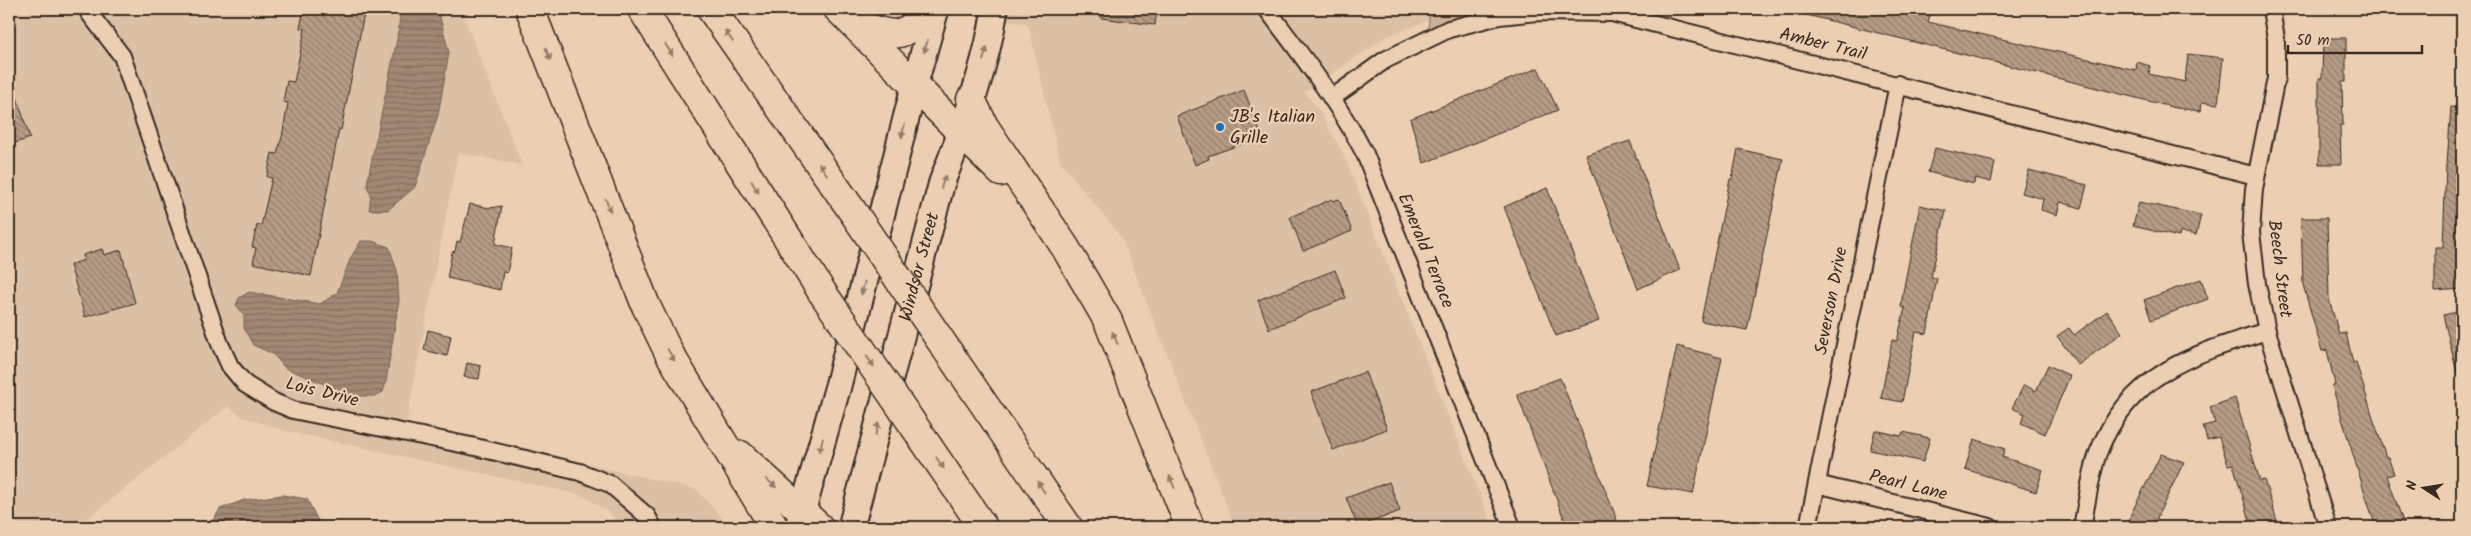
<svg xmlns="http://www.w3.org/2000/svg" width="2471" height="536" font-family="Kalam,sans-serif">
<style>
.built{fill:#dcc0a5}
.park{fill:#ccb198;stroke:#846e5b}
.water{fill:url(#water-rules);stroke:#786251}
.building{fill:url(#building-back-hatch);stroke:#3b2a1e}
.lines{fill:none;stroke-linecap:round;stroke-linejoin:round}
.minor-casing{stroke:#3b2a1e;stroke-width:20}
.primary-casing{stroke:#3b2a1e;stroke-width:29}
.motorway-casing{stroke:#3b2a1e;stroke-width:31}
.minor{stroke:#eccfb3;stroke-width:16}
.primary{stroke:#eccfb3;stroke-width:25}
.motorway{stroke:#eccfb3;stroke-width:28}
.motorway-bridge-casing{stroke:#3b2a1e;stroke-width:31;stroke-linecap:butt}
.motorway-bridge{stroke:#eccfb3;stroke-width:28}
.oneway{fill:#947c68}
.poi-dot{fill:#1f6fb2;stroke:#eccfb3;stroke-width:2}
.labels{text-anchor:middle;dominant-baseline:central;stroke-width:4.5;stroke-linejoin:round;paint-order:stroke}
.street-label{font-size:18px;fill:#3b2a1e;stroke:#eccfb3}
.poi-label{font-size:18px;fill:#3b2a1e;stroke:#eccfb3;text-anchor:start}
</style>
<defs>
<pattern id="water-rules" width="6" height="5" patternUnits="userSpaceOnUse" patternTransform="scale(1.25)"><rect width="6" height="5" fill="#a08873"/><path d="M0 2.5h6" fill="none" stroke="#846f5e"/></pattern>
<pattern id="building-back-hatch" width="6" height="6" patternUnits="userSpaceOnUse" patternTransform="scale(1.25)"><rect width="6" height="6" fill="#b59c85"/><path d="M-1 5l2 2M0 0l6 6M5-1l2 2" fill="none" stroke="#947f6c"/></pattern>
</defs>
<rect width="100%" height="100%" fill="#eccfb3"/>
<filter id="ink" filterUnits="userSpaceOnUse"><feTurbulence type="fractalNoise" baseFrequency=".02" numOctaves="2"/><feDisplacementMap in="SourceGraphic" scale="10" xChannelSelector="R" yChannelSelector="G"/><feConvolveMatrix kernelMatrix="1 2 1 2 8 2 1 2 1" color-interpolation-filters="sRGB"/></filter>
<g filter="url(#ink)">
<g class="built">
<polygon points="9,9 461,9 522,165 458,153 406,423 696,489 730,527 620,527 609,512 581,495 286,431 243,417 228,406 77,527 9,527"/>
<polygon points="1000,9 1430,9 1429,20 1386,37 1305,92 1319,110 1343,153 1493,527 1235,527 1121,237 1060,161 1028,24 998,19"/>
</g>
<polygon class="park" points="1430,9 1640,9 1640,19 1538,12 1427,40"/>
<g class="water">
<polygon points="401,9 438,9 449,53 438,115 415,187 388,210 369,210 371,195 367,186 368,178 397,39"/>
<polygon points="361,241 372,241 389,247 397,270 399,300 386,382 383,392 375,396 354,396 285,368 273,354 253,345 244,328 244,315 236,305 239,298 249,292 320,304 337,293 351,257"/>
<polygon points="283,495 307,499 321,527 209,527 220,509 244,500"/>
</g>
<g class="building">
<polygon points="304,9 365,9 341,130 339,129 311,276 253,263 256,248 252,247 257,225 261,226 272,178 267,177 272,153 277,154 282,137 288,103 283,102 287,81 294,82 305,29 300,28"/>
<polygon points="1102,9 1157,9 1155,25 1101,18"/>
<polygon points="1804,9 1882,9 1903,14 1904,9 1932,9 1928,22 2136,70 2137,62 2150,66 2149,74 2185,82 2188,54 2223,58 2218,104 2202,102 2201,111 2176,108 1803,14"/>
<polygon points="2323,38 2346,38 2346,82 2342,82 2343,125 2340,125 2341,164 2319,164 2319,78 2322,78"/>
<polygon points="1538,68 1558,110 1424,163 1410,119"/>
<polygon points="9,82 12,82 30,138 9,145"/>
<polygon points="1244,90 1262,137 1208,156 1209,159 1195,165 1177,116"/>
<polygon points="2451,107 2462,108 2462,289 2435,291 2435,247 2443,247 2446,164 2447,164"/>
<polygon points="1630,141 1680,270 1638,289 1586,155"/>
<polygon points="1935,148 1995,162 1991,182 1975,178 1974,184 1928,172"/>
<polygon points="1738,149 1783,159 1747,330 1701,321 1730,179 1732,179"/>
<polygon points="2029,170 2087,185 2081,208 2060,202 2057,215 2041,210 2043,199 2022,193"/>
<polygon points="1547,188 1599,321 1556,336 1504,207"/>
<polygon points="1332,199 1333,201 1339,199 1352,231 1303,251 1290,217"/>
<polygon points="2139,202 2201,215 2196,235 2180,232 2179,237 2133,226"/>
<polygon points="470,204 490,208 502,206 495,244 512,248 507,273 503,272 500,290 447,278 452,252 455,251 457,241 460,242"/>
<polygon points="1920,205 1946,211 1931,277 1937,278 1927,334 1916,332 1902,402 1881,398 1892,340 1897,341 1905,308 1901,307 1903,292"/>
<polygon points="2301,218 2327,218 2329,299 2339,334 2346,333 2353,363 2356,362 2374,421 2386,457 2388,457 2394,474 2387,476 2405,527 2376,527 2366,497 2332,386 2335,385 2327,350 2322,351 2303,285"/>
<polygon points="102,249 104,255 121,250 135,303 85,317 70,265 84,260 83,255"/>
<polygon points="1335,270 1346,298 1269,329 1258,300"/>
<polygon points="2201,279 2208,299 2151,320 2144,300"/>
<polygon points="2107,311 2122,333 2078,365 2057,336 2069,328 2074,335"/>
<polygon points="2462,311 2462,372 2457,373 2443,315"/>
<polygon points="428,330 451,336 447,356 424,350"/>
<polygon points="1677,346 1722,358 1693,494 1647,486"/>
<polygon points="467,363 481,366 479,379 464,377"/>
<polygon points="2048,365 2070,376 2045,434 2021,423 2025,414 2012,408 2024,385 2036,391"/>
<polygon points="1365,372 1387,429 1333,450 1311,392"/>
<polygon points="1560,378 1614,512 1618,527 1567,527 1517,394"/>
<polygon points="2235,398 2260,481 2264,480 2279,527 2252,527 2233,464 2228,465 2219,437 2207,440 2203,426 2215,423 2210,407"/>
<polygon points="1875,430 1901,436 1903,432 1930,438 1923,462 1870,450"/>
<polygon points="1974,439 2005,449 2002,457 2043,470 2036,492 1965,469"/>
<polygon points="2161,454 2184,462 2158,515 2155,527 2128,527 2131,514"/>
<polygon points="1389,482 1400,511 1358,527 1346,498"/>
</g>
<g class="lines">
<defs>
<g id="minor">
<path d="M1267 9C1302 56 1338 102 1365 154L1512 527"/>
<polyline points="2271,9 2276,39 2276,78 2254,189 2251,232 2257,284 2267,331 2328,527"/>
<polyline points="89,13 122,56 220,344 230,366 245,384 274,402 293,410 471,446 580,472 610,484 647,516 653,527"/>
<polyline points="1332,98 1385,60 1449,29 1499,16 1538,12 1612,13 2256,176"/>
<polyline points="1817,484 1990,527"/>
<polyline points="1808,527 1898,84"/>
<path d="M2082 527C2087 503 2090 476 2098 453 2129 373 2193 354 2267 331"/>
</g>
<g id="primary">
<polyline points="798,527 838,386 915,83 936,9"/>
<path id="s1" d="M851 527 942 182C964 126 986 68 995 9"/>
</g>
<g id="motorway">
<polyline points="530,9 646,306 669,353 774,527"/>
<polyline points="642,9 822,292"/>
<polyline points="711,9 851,209"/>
<path d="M838 9C893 63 946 118 1001 172"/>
<path d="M857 22C888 37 906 42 927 9"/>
<polyline points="971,99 984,126 1065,247 1108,321 1190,527"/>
<polyline points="947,350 1068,527"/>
<polyline points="912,423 983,527"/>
<polyline points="740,455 819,527"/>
</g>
</defs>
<use href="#minor" class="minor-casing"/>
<use href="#primary" class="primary-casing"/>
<use href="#motorway" class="motorway-casing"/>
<use href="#minor" class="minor"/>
<use href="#primary" class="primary"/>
<use href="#motorway" class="motorway"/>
<defs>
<g id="motorway-bridge">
<polyline points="851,209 947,350"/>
<polyline points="822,292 912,423"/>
</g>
</defs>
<use href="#motorway-bridge" class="motorway-bridge-casing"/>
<use href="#motorway-bridge" class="motorway-bridge"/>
</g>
<defs><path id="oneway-solid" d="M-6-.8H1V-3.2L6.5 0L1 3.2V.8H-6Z" transform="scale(1.25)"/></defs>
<g class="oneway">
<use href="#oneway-solid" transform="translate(729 36) rotate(-125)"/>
<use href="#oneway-solid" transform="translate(926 46) rotate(106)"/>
<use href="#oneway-solid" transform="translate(669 50) rotate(58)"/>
<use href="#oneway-solid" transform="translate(548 54) rotate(68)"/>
<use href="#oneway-solid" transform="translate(985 54) rotate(-73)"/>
<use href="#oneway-solid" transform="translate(903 131) rotate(104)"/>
<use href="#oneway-solid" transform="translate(823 169) rotate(-125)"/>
<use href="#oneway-solid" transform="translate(943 182) rotate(-72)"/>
<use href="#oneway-solid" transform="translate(755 187) rotate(58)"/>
<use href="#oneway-solid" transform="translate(608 205) rotate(69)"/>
<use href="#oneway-solid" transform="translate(863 288) rotate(104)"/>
<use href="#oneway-solid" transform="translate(1115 338) rotate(-112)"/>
<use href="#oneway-solid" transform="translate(671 355) rotate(60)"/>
<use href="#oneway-solid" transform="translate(870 361) rotate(55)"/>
<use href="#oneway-solid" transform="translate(877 429) rotate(-75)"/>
<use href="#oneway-solid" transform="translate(821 445) rotate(106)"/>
<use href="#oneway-solid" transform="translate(940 463) rotate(56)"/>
<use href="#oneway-solid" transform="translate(1172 482) rotate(-112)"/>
<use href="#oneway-solid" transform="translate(771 483) rotate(41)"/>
<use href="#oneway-solid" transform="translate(1041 487) rotate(-124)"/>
</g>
</g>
<circle class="poi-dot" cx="1220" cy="127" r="5"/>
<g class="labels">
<g class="street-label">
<text transform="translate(1823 45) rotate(14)">Amber Trail</text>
<text transform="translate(1425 251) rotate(68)">Emerald Terrace</text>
<text stroke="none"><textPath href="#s1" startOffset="269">Windsor Street</textPath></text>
<text transform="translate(2279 269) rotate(83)">Beech Street</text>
<text transform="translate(1832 301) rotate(-79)">Severson Drive</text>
<text transform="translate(322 393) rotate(14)">Lois Drive</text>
<text transform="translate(1908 486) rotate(14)">Pearl Lane</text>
</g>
<g class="poi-label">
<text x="1230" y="117">JB's Italian<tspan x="1230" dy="21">Grille</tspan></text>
</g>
</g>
<rect width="2471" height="536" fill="none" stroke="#eccfb3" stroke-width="30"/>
<rect x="15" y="15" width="2441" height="506" fill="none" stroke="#3b2a1e" stroke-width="2" filter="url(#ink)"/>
<g transform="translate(2424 488) rotate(282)" stroke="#eccfb3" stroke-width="4" paint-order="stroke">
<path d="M0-4L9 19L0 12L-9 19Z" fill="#3b2a1e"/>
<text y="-8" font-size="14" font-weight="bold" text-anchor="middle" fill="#3b2a1e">N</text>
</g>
<path d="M2288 45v8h134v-8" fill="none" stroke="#3b2a1e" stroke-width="2.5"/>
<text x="2296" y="45" font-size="15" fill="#3b2a1e" stroke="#eccfb3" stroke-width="4" paint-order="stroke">50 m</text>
</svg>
